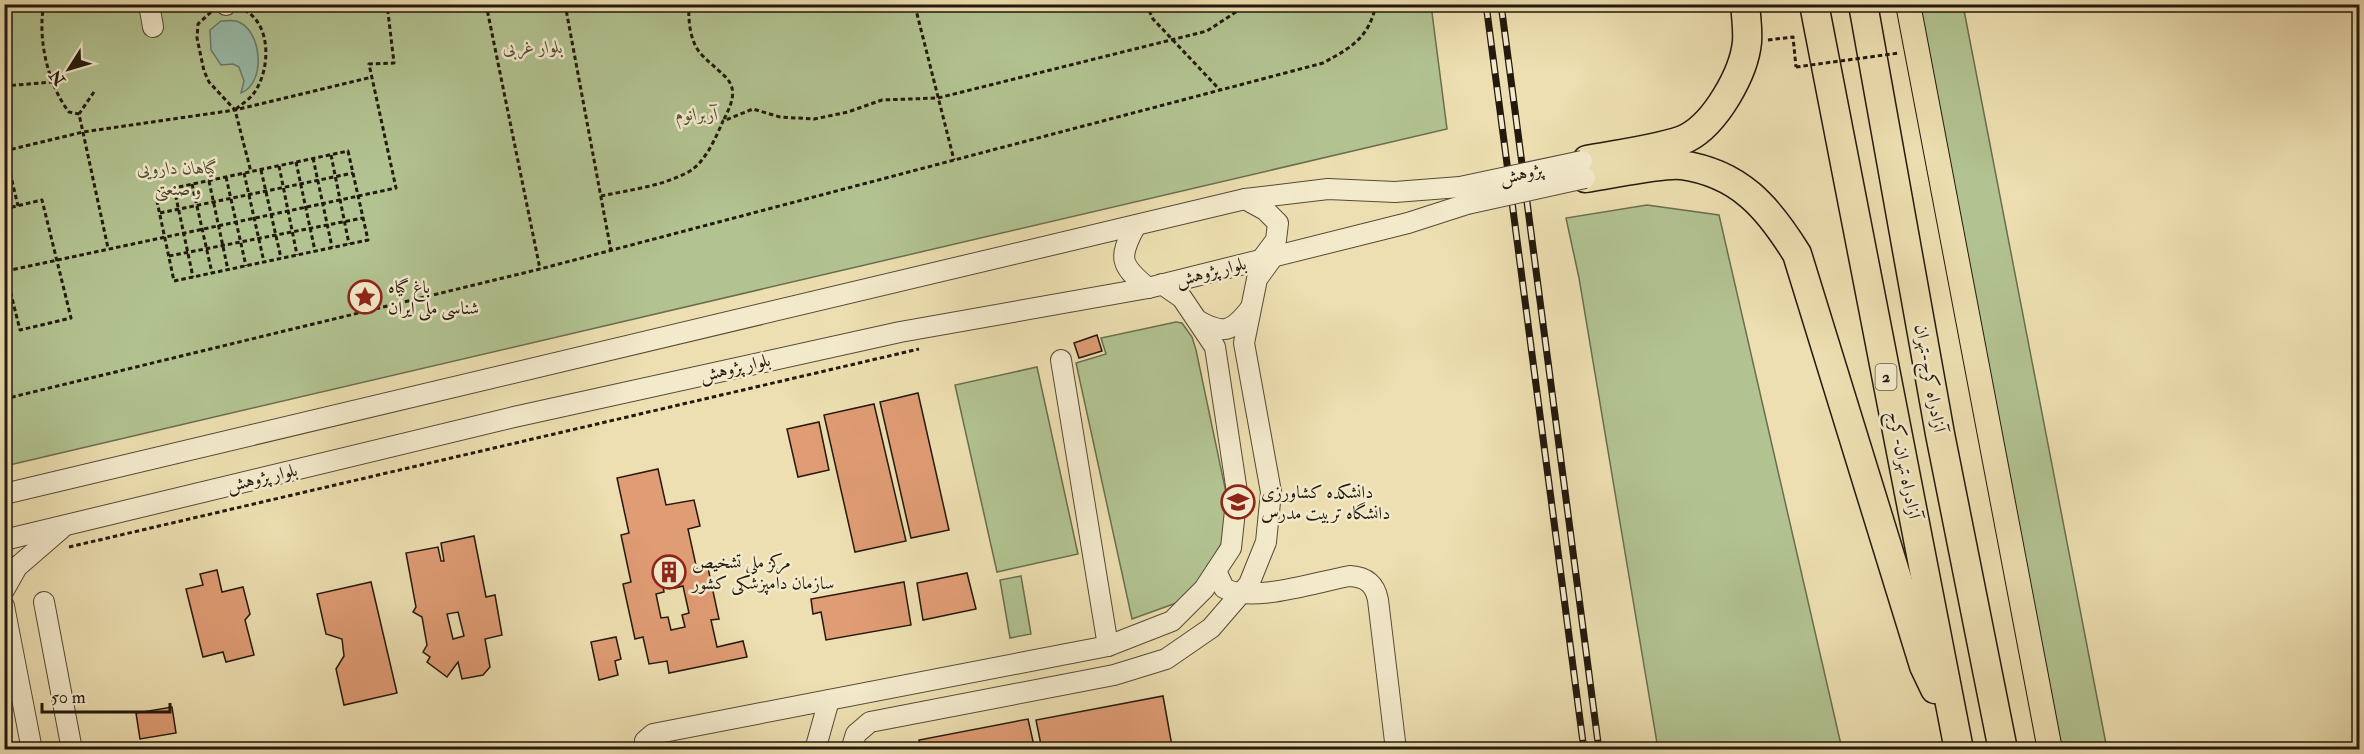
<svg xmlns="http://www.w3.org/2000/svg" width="2364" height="754" font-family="'IM FELL Double Pica',Amiri,serif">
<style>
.green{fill:#b2c391;stroke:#6a6e4f;stroke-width:1.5}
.water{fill:#99bdac;stroke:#6a7b6c;stroke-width:1.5}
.building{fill:#e09c74;stroke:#23190d;stroke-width:1.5;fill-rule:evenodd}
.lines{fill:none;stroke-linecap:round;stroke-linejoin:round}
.minor-casing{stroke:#564a36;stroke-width:22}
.major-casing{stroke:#23190d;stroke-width:26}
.highway-casing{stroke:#23190d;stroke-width:31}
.path{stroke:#23190d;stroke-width:3;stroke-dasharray:4.5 3;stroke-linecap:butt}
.minor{stroke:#f3eacc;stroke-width:20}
.major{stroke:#eddfb1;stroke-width:24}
.highway{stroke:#eddfb1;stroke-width:28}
.rail-casing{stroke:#23190d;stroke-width:7}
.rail{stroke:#f3eacc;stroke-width:4.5;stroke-dasharray:14;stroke-linecap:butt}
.minor-bridge-casing{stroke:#564a36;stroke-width:22;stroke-linecap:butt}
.path-bridge{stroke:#23190d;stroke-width:3;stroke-dasharray:4.5 3;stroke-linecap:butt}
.minor-bridge{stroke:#f3eacc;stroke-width:20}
.labels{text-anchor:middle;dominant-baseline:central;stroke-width:5;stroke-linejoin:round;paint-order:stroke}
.shield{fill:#f3eacc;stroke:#615846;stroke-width:1.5}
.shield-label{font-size:16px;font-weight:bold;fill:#23190d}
.park-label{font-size:18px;font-style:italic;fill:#4e4c35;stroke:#f3eacc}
.street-label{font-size:18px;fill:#23190d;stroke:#f3eacc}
.poi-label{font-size:18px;fill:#23190d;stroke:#f3eacc;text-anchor:start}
</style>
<rect width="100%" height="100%" fill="#eddfb1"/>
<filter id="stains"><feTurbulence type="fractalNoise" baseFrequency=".00333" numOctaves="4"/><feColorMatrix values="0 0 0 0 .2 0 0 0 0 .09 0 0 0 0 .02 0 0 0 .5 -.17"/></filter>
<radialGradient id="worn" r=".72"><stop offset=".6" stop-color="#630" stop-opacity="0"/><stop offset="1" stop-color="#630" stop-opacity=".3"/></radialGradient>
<g class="green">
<polygon points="4,5 1431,5 1447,129 5,466"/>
<polygon points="1918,5 1963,5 2107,749 2059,749"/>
<polygon points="1647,205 1719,215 1842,749 1658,749 1579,278 1566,218"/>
<polygon points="1176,322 1182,323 1192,337 1196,350 1228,502 1226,536 1196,586 1179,602 1132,619 1076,363 1106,354 1101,338"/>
<polygon points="1037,367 1078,554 997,572 955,385"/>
<polygon points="1021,576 1031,634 1010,638 1000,580"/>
</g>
<path class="water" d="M221 21C226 21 231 20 236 21 262 28 267 83 241 93L244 81 239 67 233 64 221 65 211 50 210 30Z"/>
<g class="building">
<polygon points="1097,335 1102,351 1079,358 1074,343"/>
<polygon points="918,393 949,530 911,538 880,402"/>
<polygon points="874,404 906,541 855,552 824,415"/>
<polygon points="819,422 829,470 798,477 787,429"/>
<path d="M658 469 666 505 694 500 700 526 688 529 697 570 708 568 719 619 711 620 717 647 743 641 747 657 669 673 667 661 649 664 643 637 635 639 623 584 631 582 621 535 629 533 617 478ZM672 573 675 588 683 586 689 613 682 615 685 627 671 630 668 617 661 618 656 594 664 592 661 576Z"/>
<path d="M474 536 486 597 495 595 502 635 485 639 490 667 483 675 462 679 458 662 447 677 427 662 430 657 423 652 427 645 422 617 413 612 416 607 406 553 438 547 441 561H444L441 543ZM458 612 464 636 453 639 447 614Z"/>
<polygon points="217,570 222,592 243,587 250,614 245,620 254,655 226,662 223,652 203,657 186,589 203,585 200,574"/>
<polygon points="967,573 976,609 923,620 917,583"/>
<polygon points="371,582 397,693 344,705 336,669 344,656 342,639 326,634 317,594"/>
<polygon points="904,582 911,625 826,640 821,612 813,614 811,599"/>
<polygon points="616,637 621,659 615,661 618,675 599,680 591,642"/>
<polygon points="1163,696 1172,746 1150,750 1042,750 1036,720"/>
<polygon points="172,707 176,733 140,739 136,713"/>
<polygon points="1028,719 1035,750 921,750 919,740"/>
</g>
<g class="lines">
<defs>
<g id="minor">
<polyline points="149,4 153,27"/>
<polyline points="226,4 226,5"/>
<polyline points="1245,199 1265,210 1278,223 1276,240 1261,260"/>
<path d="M1135 227C1118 258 1120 265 1148 288"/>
<path d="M1197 320C1223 335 1232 332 1250 309"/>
<polyline points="1061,360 1108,646"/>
<polyline points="4,494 1245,199 1328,189 1395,192 1460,187"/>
<polyline points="4,540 514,417 900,332 1148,288 1408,223 1467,204"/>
<path d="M1216 571 1224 588C1250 604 1319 581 1350 576 1366 577 1375 584 1378 600L1396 750"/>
<polyline points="4,590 17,567 61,529"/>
<polyline points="44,602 72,750"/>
<polyline points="4,606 32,750"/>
<polyline points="645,750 645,741 653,734 1108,646 1172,621 1204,589 1231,548 1237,492 1215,347 1182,298 1162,284"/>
<polyline points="815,750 829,700"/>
<polyline points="851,750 856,734 870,722 1114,675 1166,659 1211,628 1249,584 1266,542 1271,492 1244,343 1257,279 1273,257"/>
</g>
<polyline id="major" points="1908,4 2050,750"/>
<g id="highway">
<polyline points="1814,4 1959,750"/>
<polyline points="1863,4 1940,434 2003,750"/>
<path d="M1587 160C1612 155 1667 148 1687 138 1716 123 1744 73 1747 42 1748 30 1746 16 1745 4"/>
<path d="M1585 178C1608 175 1661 163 1681 165 1739 173 1768 207 1797 254L1924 666 1935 689"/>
</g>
</defs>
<use href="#minor" class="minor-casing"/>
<use href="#major" class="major-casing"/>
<use href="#highway" class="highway-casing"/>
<g class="path">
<path d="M44 4C37 38 48 85 69 112L79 114"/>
<polyline points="486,4 540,269"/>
<polyline points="565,4 611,251"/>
<path d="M689 4C688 20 690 42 701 54 724 79 745 80 724 119"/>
<polyline points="912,4 919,4"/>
<polyline points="1146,4 1153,19 1220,90"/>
<polyline points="915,6 954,160"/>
<polyline points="211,12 198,24 197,38 204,71 209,82 235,110 251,172"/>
<polyline points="1768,40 1793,37 1796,67"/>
<polyline points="4,86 52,82"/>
<polyline points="94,92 79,114 108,248"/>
<path d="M236 109C242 104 250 99 254 93 271 69 272 22 242 9"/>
<polyline points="4,151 83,132 235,110 372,77"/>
<polyline points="5,151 18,206"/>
<polygon points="348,151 368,240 174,281 155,192"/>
<polyline points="331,155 349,244"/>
<polyline points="313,158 332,247"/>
<polyline points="296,162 315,251"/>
<polyline points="279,166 297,255"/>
<polyline points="261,170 281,258"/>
<polyline points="244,173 264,262"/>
<polyline points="226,177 246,266"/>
<polyline points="209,181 228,270"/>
<polyline points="192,184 212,273"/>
<polyline points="174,188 193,277"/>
<path d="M601 196C629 190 664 186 690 171 706 161 716 137 723 121L753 109 780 117 814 119 848 112 882 100 938 98 1207 31 1239 10V4"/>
<polyline points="4,209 42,200 71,318 20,330 4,266"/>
<polyline points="160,213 353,173"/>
<polyline points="169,256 363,218"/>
<polyline points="6,271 396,188 369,64 394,63 387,4"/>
<path d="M4 399 540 269 1323 63C1352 47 1369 38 1376 4"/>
<polyline points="69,547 919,349"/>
</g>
<use href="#minor" class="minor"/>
<use href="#major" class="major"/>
<use href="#highway" class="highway"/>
<defs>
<g id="rail">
<polyline points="1486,4 1584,750"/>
<polyline points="1501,4 1599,750"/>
</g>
</defs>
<use href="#rail" class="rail-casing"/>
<use href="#rail" class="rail"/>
<defs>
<g id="minor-bridge">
<polyline points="1460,187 1582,161"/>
<polyline points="1467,204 1585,178"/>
</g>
</defs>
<use href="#minor-bridge" class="minor-bridge-casing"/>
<polyline class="path-bridge" points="1796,67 1899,53"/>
<use href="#minor-bridge" class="minor-bridge"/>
</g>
<defs>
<symbol id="sight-ring" viewBox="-11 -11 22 22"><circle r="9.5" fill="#f3eacc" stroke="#8f2418" stroke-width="1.5"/><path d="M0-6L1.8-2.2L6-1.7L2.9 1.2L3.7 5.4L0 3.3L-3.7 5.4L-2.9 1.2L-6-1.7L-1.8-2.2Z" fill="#8f2418"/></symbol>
<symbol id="university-ring" viewBox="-11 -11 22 22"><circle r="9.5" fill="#f3eacc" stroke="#8f2418" stroke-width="1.5"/><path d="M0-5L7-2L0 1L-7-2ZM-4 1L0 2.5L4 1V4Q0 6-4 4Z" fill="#8f2418"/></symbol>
<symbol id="building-ring" viewBox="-11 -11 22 22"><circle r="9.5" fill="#f3eacc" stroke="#8f2418" stroke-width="1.5"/><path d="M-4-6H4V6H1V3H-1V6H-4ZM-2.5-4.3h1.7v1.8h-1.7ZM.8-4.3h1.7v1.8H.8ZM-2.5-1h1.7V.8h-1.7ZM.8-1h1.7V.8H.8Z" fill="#8f2418"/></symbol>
</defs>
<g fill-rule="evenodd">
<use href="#sight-ring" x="346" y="278" width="38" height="38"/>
<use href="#university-ring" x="1219" y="483" width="38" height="38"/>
<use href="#building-ring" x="650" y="553" width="38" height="38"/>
</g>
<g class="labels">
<rect class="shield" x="1875.5" y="364" width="21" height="26" rx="4.5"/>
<g class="shield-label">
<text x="1886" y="377">2</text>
</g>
<g class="park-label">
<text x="533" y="47">بلوار غربی</text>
<text x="697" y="114">آربرانوم</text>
<text x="178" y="168">گیاهان دارویی<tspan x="178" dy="21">و صنعتی</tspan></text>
</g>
<g class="street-label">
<text transform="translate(1521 174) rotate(-12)">پژوهش</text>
<text transform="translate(1211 272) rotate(-14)">بلوار پژوهش</text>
<text transform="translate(735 368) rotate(-13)">بلوار پژوهش</text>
<text transform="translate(1930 378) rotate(80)">آزادراه کرج-تهران</text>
<text transform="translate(1904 465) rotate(79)">آزادراه تهران-کرج</text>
<text transform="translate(262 478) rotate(-13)">بلوار پژوهش</text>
</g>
<g class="poi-label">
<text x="388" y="287">باغ گیاه‌<tspan x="388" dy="21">شناسی ملی ایران</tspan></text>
<text x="1261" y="492">دانشکده کشاورزی<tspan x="1261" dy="21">دانشگاه تربیت مدرس</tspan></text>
<text x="692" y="562">مرکز ملی تشخیص<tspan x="692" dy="21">سازمان دامپزشکی کشور</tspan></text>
</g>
</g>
<rect width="2364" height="754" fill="none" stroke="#eddfb1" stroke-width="24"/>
<rect x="6" y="6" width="2352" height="742" fill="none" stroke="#23190d" stroke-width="3"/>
<rect x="12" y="12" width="2340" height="730" fill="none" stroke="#23190d" stroke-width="1.5"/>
<g transform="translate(69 69) rotate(233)" stroke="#f3eacc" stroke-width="4.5" paint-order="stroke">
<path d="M0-4.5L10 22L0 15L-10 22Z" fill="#23190d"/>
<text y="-9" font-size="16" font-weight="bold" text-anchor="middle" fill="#23190d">N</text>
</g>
<path d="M42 703v9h128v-9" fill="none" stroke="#23190d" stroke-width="3"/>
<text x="51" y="703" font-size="18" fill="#23190d" stroke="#f3eacc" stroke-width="4.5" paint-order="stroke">50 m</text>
<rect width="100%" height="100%" filter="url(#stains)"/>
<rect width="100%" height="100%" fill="url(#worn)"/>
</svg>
